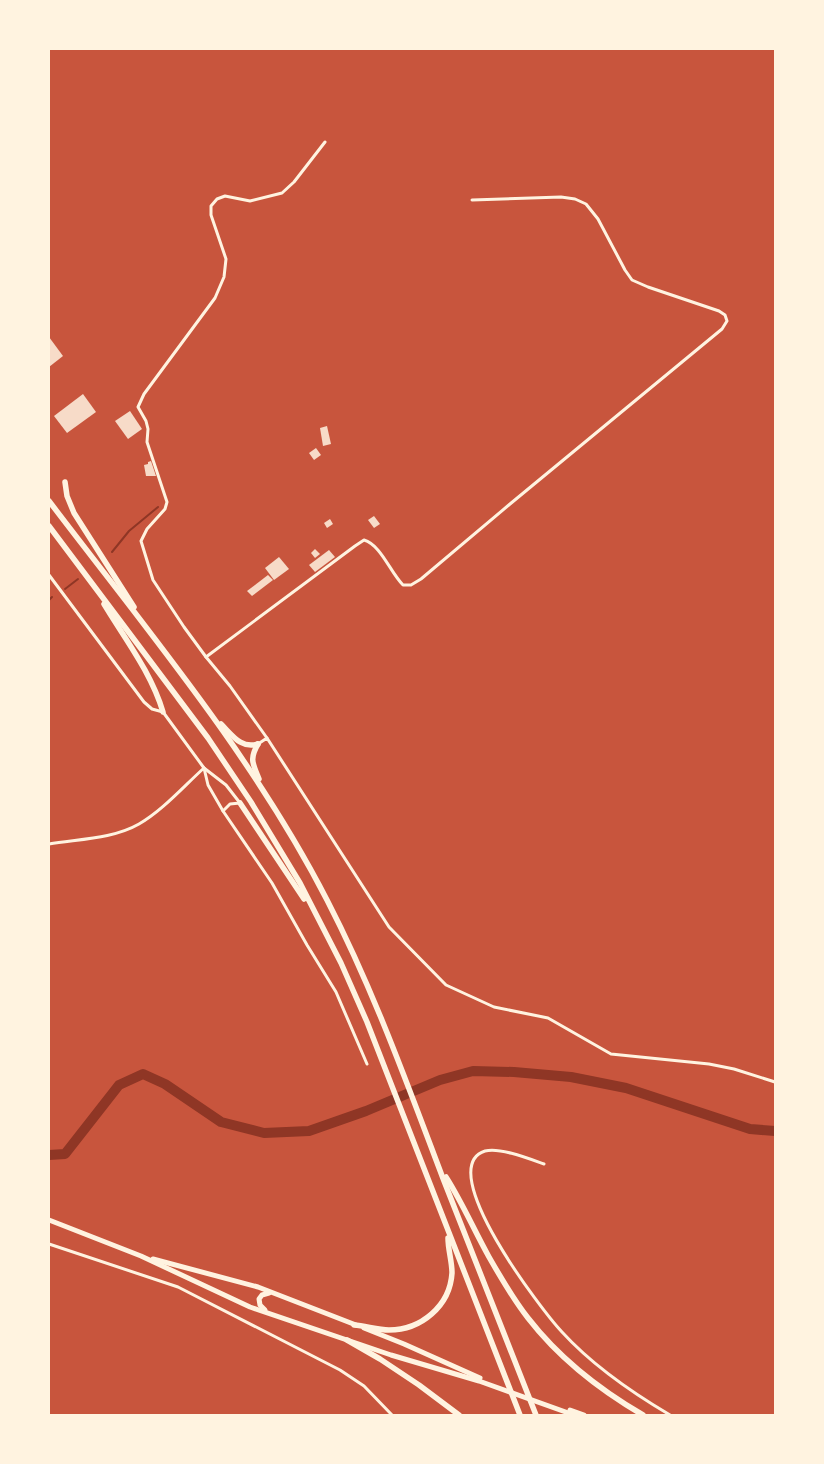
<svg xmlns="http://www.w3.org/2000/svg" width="824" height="1464" font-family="'Space Grotesk',sans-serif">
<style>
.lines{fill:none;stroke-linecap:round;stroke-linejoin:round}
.stream{stroke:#8f3625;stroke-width:2}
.river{stroke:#8f3625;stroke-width:10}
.building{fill:#f7dbc8}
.minor{stroke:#fff3e0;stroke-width:3}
.trunk{stroke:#fff3e0;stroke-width:5}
.motorway{stroke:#fff3e0;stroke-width:5.5}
</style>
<rect width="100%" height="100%" fill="#c8553d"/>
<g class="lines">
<g class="stream">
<polyline points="112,552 129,531 158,507"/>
<polyline points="65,589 78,579"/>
<polyline points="49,600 52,597"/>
</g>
<polyline class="river" points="49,1155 65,1154 119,1085 143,1074 165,1084 221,1122 264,1133 309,1131 366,1111 440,1080 473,1071 514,1072 571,1077 626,1088 750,1129 775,1131"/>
</g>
<g class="building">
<polygon points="49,337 63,356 49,367"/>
<polygon points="83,394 96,412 67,433 54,416"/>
<polygon points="130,411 142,429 128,439 115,421"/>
<polygon points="327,426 331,444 323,446 320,428"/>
<polygon points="316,448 321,455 314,460 309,453"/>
<polygon points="151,461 156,476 146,476 144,465 148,464 148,462"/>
<polygon points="374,516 380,524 374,528 368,520"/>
<polygon points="330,519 333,524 327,528 324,523"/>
<polygon points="315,549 320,554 315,558 311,553"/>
<polygon points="329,550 335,557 315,572 309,565"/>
<polygon points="279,557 289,569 274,580 265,568"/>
<polygon points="268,575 273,580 252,596 247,591"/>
</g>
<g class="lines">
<g class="minor">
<polyline points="49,575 144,702 152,709 163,712 204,768 226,785 240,803"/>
<path d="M206 657 355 546 364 540C381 545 390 572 403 585H411L421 579 510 504 722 329 727 321 725 315 719 311 648 287 632 280 625 270 598 219 586 204 575 199 561 197 472 200"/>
<polyline points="267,738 230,686 206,657 184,627 153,580 141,541 147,529 165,509 167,502 147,442 148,429 146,421 138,407 144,394 215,298 224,277 226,259 211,215 211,206 217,199 225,196 250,201 282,193 294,182 325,142"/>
<polyline points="258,744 267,738 389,927 446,985 494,1007 548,1018 611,1054 709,1064 734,1069 775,1082"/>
<polyline points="204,768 208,785 223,811 272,883 307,945 336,992 367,1064"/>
<polyline points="223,811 230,804 240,803"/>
<path d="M49 844C78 839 113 839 139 824 162 811 184 786 204 768"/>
<path d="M544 1164C530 1159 500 1147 485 1151 432 1168 543 1312 562 1332 593 1366 631 1392 670 1415"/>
<polyline points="49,1244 178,1287 340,1370 364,1386 392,1415"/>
</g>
<g class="trunk">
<polyline points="49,1220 141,1256 250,1307 391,1355 479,1381 574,1415"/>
<polyline points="153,1259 258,1287 356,1325"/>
<polyline points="265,1310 260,1305 259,1299 262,1295 269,1293"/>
<polyline points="364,1328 404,1344 480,1378"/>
<polyline points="570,1410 584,1415"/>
</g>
<g class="motorway">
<polyline points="65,482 67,496 74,513 134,607"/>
<path d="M49 501C147 630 253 756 327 900 374 991 408 1086 444 1181 474 1259 506 1337 536 1415"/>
<polyline points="49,526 208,738 251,802 300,883 341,963 367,1022 520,1415"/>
<path d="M104 604C125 639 151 672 163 712"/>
<path d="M221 724C233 736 241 749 258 744"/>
<path d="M258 744C249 759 253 764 259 779"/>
<polyline points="240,803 304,899"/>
<path d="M446 1177C462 1202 474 1230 489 1257 501 1278 513 1299 528 1318 559 1358 600 1390 643 1415"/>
<path d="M354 1325C366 1326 378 1330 389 1330 421 1330 450 1306 452 1273 452 1261 448 1250 448 1238"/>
<polyline points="347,1340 380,1359 419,1385 459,1415"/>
</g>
</g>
<rect width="824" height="1464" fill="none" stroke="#fff3e0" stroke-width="100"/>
</svg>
